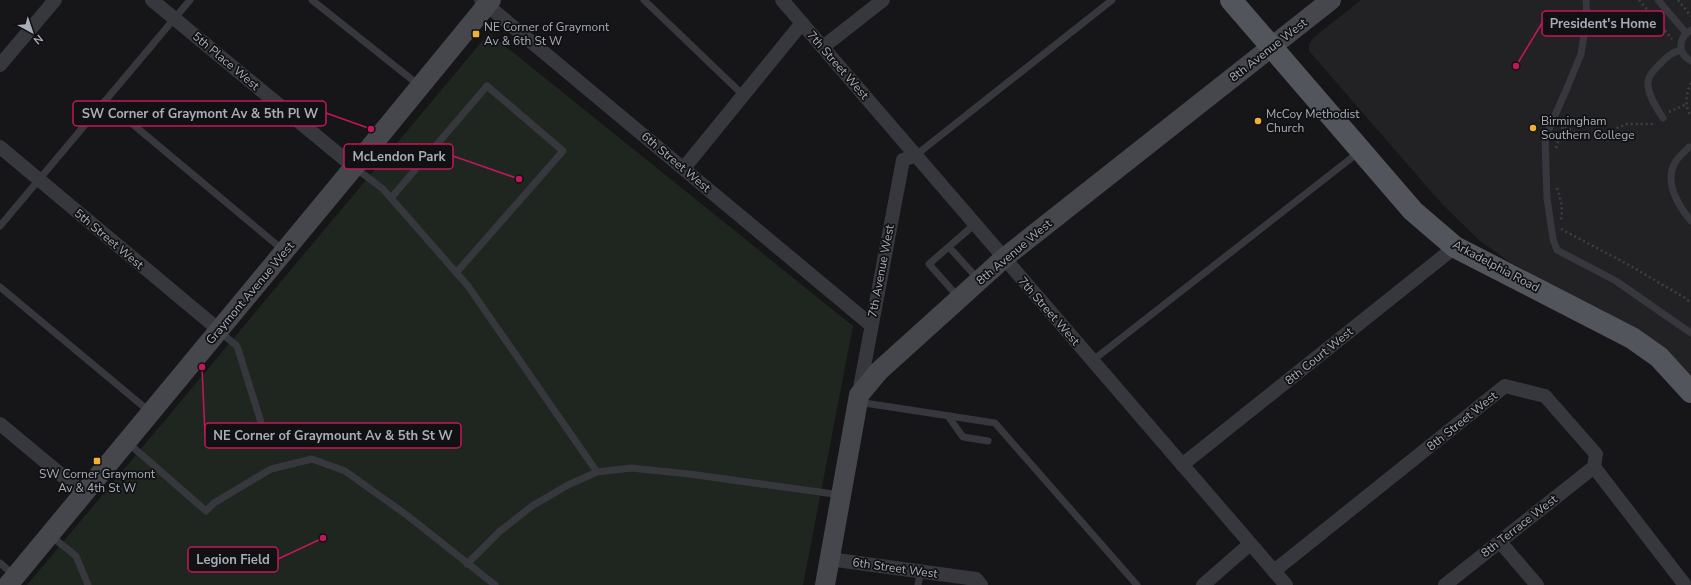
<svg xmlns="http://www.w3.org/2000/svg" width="1691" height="585" font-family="'Nunito Sans',sans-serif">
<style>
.built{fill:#222225}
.green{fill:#1e261f}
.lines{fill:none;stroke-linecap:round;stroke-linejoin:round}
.path{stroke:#3d3f44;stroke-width:2.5;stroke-dasharray:2 3;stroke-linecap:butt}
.lane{stroke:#37383d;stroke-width:7}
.street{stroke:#37383d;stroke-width:14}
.secondary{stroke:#45474d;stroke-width:20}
.primary{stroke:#53555c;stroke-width:22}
.poi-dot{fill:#f2b134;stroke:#111113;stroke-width:1.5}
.labels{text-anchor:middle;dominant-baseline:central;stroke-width:3.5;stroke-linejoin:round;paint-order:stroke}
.poi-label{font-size:12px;fill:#a8adb8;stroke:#111113;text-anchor:start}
.street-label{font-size:12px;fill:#a8adb8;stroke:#111113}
.leader{fill:none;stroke:#c2185b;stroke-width:1.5}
.callout-dot{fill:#c2185b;stroke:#111113;stroke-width:1.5}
.callout{fill:#111113;stroke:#c2185b;stroke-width:1.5}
.callout-label{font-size:13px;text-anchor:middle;font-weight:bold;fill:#a8adb8}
</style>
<rect width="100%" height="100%" fill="#161618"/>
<polygon class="built" points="1361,0 1691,0 1691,377 1637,330 1508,261 1479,240 1442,204 1309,51 1309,45 1313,38"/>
<polygon class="green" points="489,33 853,326 803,585 27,585"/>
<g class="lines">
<g class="path">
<polyline points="1639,0 1672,39"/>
<polyline points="1678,0 1691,16"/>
<path d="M1691 83C1686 93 1684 106 1691 116"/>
<polyline points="1669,112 1687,104"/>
<polyline points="1556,148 1563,126 1577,133 1597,136 1627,124 1656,124"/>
<path d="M1557 188C1561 199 1563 209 1561 220"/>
<polyline points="1561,229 1629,265 1685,298 1691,303"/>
</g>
<g class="lane">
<polyline points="312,0 420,86"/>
<polyline points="644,0 742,94"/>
<polyline points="1586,0 1587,17 1581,54 1567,88 1545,138 1547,198 1553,239 1557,250 1616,281 1691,333"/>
<polyline points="1658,0 1686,33"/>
<path d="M1691 30C1678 38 1677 53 1691 61"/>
<polyline points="105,101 283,250"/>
<path d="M1663 118C1657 109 1644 90 1649 78 1651 72 1656 68 1661 63 1667 57 1672 52 1681 50"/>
<path d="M1689 147C1685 152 1679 156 1676 161 1663 181 1678 205 1691 221"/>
<polyline points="916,155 1112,0"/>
<polyline points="354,167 383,189 468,286 597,472"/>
<polyline points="391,198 487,86 563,151 456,273"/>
<polyline points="0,226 190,0"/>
<polyline points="949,247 978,279"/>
<polyline points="0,287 150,412"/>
<polyline points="959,298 929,264 975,224"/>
<polyline points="220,332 237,346 265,435"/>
<polyline points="1092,361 1359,152"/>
<polyline points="858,402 995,423 1137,585"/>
<polyline points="948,416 963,437 988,441"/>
<polyline points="127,442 206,511 214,503 271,469 312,459 345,471 408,516 495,585"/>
<polyline points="51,536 76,556 88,585"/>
<polyline points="0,563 15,576"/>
<polyline points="467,564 499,532 532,506 568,485 597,472 631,468 689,474 841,495"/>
<polyline points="918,585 921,571"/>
</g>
<g class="street">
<polyline points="152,0 354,167"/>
<polyline points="481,0 871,325"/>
<polyline points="782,0 1286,585"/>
<polyline points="823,47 883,0"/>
<polyline points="0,65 55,0"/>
<polyline points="0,147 219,330"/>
<polyline points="684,168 802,23"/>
<polyline points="859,393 903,160 916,155"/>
<polyline points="0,424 83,493"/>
<polyline points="1182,465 1455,247"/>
<polyline points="1500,542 1537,585"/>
<polyline points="829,559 976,579 981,585"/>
<polyline points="1274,571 1505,386 1545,396 1596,454 1594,467 1685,585"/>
<polyline points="1203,585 1250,544"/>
<polyline points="1445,585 1594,467"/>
</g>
<g class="secondary">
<polyline points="8,585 354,167 491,0"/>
<polyline points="825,585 859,395 879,371 1004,258 1331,0"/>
</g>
<polyline class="primary" points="1231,0 1413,211 1455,247 1632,338 1659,357 1691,392"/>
</g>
<g class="poi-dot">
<rect x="472" y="30" width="8" height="8" rx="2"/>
<circle cx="1258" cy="121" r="4"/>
<circle cx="1533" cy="128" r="4"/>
<rect x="93" y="457" width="8" height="8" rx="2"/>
</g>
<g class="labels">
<g class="poi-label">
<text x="484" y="27">NE Corner of Graymont<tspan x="484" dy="14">Av &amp; 6th St W</tspan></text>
<text x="1266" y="114">McCoy Methodist<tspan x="1266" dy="14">Church</tspan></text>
<text x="1541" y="121">Birmingham<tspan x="1541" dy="14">Southern College</tspan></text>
<text x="97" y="474" text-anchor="middle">SW Corner Graymont<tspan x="97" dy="14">Av &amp; 4th St W</tspan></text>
</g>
<g class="street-label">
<text transform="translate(1268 50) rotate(-38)">8th Avenue West</text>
<text transform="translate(226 61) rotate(40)">5th Place West</text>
<text transform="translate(838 65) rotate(49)">7th Street West</text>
<text transform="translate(676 162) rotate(40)">6th Street West</text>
<text transform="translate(109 239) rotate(40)">5th Street West</text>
<text transform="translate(1014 252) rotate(-40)">8th Avenue West</text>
<text transform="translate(1496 266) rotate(28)">Arkadelphia Road</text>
<text transform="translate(881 271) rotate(-79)">7th Avenue West</text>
<text transform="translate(250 293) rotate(-50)">Graymont Avenue West</text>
<text transform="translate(1049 311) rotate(49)">7th Street West</text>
<text transform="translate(1319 356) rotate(-39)">8th Court West</text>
<text transform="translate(1462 421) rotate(-39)">8th Street West</text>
<text transform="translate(1519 526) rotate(-38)">8th Terrace West</text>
<text transform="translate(895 568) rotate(8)">6th Street West</text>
</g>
</g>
<path class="leader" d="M1516 66L1542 23M371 129L326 113M519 179L453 156M202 367L205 435M323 538L278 559"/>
<g class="callout-dot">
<circle cx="1516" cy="66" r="4"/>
<circle cx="371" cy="129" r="4"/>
<circle cx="519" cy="179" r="4"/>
<circle cx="202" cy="367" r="4"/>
<circle cx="323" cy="538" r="4"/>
</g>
<g class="callout">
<rect x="1542" y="11" width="122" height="25" rx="4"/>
<rect x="73" y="101" width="253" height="25" rx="4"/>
<rect x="344" y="144" width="109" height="25" rx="4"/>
<rect x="205" y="423" width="256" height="25" rx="4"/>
<rect x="188" y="547" width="90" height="25" rx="4"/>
</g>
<g class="callout-label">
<text x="1603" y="28">President's Home</text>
<text x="200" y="118">SW Corner of Graymont Av &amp; 5th Pl W</text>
<text x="399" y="161">McLendon Park</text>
<text x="333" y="440">NE Corner of Graymount Av &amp; 5th St W</text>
<text x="233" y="564">Legion Field</text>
</g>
<g transform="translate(32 32) rotate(140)" stroke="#111113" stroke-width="3" paint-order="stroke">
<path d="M0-3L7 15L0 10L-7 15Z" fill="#a8adb8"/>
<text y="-6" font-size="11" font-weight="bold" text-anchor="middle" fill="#a8adb8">N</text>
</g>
</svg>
